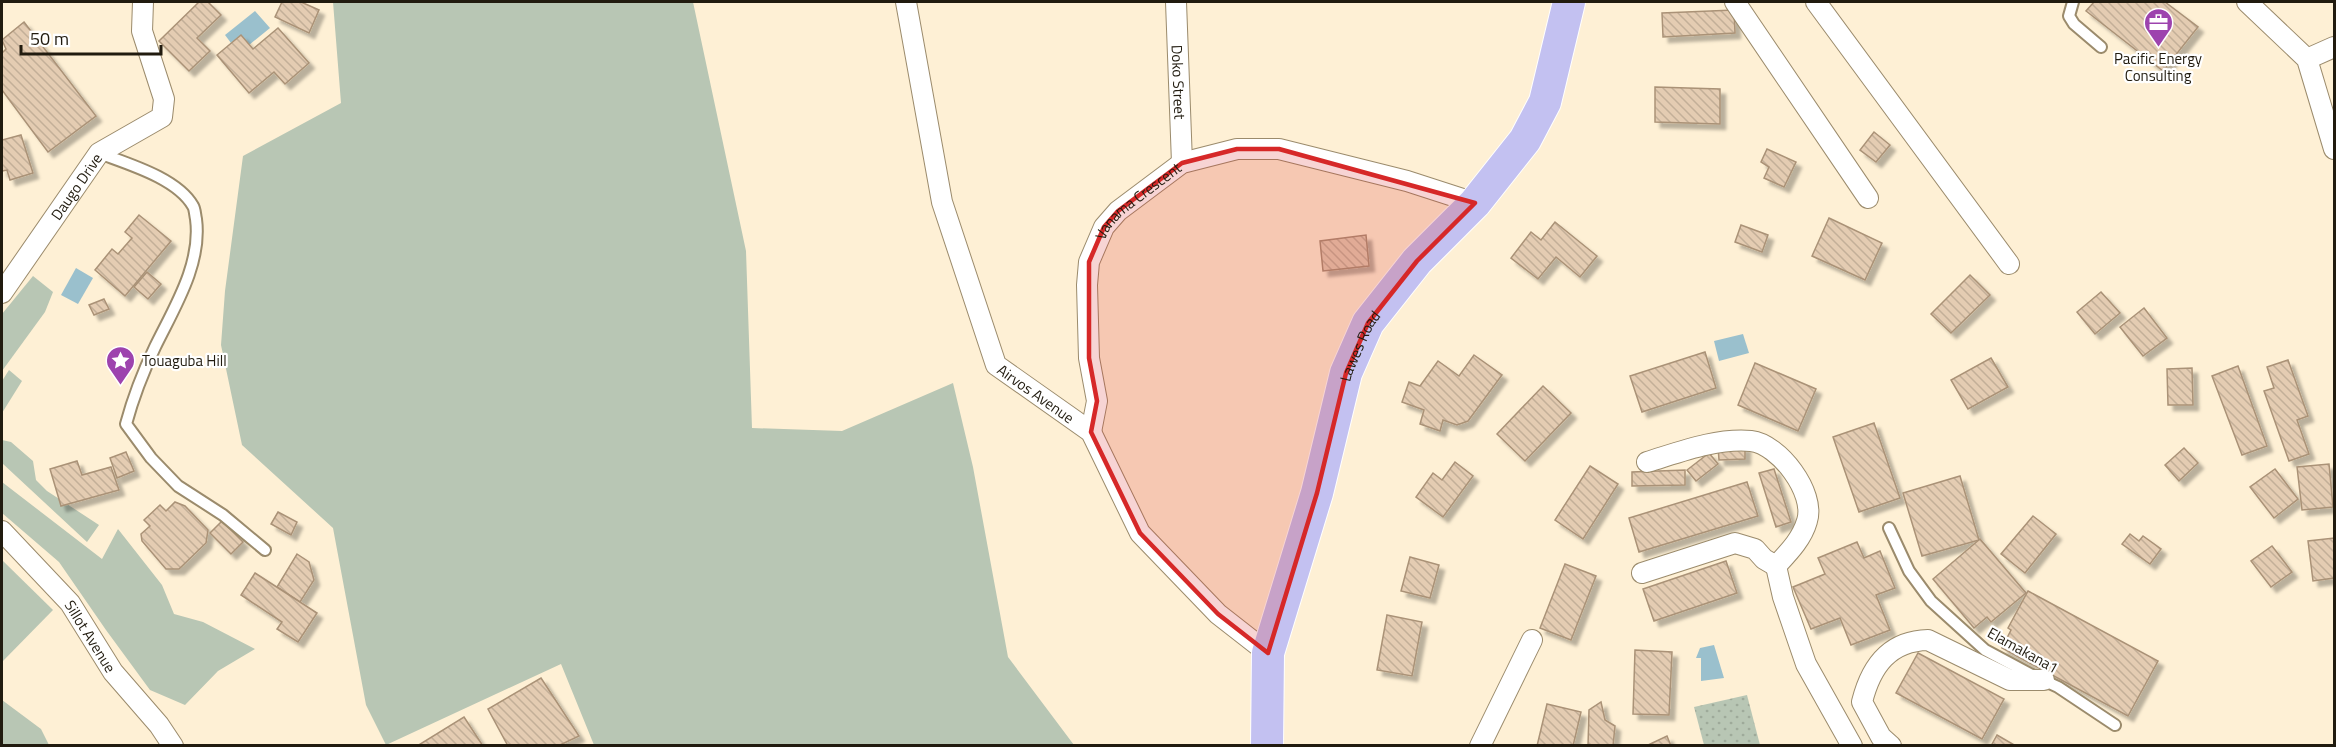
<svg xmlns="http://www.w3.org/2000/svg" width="2336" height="747" font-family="'Titillium Web',sans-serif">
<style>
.grass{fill:#b8c6b4}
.park{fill:url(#park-dots)}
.water{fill:#9ac0cd}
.building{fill:url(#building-back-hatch);stroke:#aa9277;stroke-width:1.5;filter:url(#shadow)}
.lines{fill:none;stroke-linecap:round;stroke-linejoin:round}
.lane-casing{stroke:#9b8b6c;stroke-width:14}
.street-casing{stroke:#9b8b6c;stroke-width:22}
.primary-casing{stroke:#fff;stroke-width:34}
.lane{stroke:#fff;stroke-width:10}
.street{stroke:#fff;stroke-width:20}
.primary{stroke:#c3c1f1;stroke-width:32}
.marked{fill:#d62828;fill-opacity:0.2;stroke:#d62828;stroke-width:4.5;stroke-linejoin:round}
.labels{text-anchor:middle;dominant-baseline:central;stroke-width:4.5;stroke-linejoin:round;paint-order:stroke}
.poi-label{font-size:15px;fill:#211b0f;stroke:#fff}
.street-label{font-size:15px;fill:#211b0f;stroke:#fff}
</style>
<defs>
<pattern id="park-dots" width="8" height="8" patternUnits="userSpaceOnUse" patternTransform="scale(1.5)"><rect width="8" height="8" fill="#b8c6b4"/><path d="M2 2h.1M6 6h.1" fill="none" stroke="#9eaa9a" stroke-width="1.8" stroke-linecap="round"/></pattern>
<pattern id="building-back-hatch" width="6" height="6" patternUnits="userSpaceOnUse" patternTransform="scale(1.5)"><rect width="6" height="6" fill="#e4ccb2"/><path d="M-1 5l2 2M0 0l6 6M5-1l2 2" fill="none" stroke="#c3af98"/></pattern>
<filter id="shadow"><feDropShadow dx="5.5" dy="5.5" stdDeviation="1.5" flood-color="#0004"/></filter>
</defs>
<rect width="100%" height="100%" fill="#fef0d5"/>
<g class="grass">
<polygon points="333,2 693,2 746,251 752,428 842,431 953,383 973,467 1008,657 1074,745 594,745 561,664 386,745 366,705 333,528 242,445 221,345 225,291 243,156 341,103"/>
<polygon points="33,276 53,292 45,312 2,371 2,314"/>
<polygon points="9,370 22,381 2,413 2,381"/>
<polygon points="2,440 11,442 33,461 36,480 47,491 99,525 87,542 2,463"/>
<polygon points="2,482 102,559 118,529 162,585 174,614 203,622 255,649 218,671 185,705 150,690 106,630 59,562 2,513"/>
<polygon points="2,560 53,610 2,662"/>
<polygon points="2,700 41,729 49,745 2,745"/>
</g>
<polygon class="park" points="1747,695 1760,745 1704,745 1694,707"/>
<g class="water">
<polygon points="255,11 270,28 249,45 241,35 231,43 225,35"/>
<polygon points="76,268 93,278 78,304 61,295"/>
<polygon points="1743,334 1749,353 1719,361 1714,341"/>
<polygon points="1714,645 1724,678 1701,681 1701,658 1696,658 1700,648"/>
</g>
<g class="building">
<polygon points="199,2 208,2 221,15 197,38 210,51 189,71 159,41"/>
<polygon points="282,2 301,2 319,10 309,33 275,17"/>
<polygon points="2094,2 2165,2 2198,27 2163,71 2086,11"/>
<polygon points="1734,10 1735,33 1663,37 1662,13"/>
<polygon points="24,22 96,116 48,152 2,90 2,53 6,49 2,40"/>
<polygon points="278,28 309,63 285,84 274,72 249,93 217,55 241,35 253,49"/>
<polygon points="1655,87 1720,89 1720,124 1655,122"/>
<polygon points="1874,132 1890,145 1876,162 1860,150"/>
<polygon points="21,135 33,173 10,180 7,170 2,171 2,140"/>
<polygon points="1767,149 1796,162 1784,187 1764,178 1769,167 1761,162"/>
<polygon points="139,215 171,241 125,296 95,270 112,249 118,254 132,238 125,232"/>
<polygon points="1829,218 1882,243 1865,280 1812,256"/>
<polygon points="1555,222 1597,256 1580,277 1556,257 1538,279 1511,258 1531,232 1541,240"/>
<polygon points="1741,225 1768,235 1762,252 1735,242"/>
<polygon points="1366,235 1369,266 1323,271 1320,241"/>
<polygon points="147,272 161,284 148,299 134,287"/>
<polygon points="1970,275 1990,295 1951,333 1931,314"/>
<polygon points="2101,292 2120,313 2095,334 2077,312"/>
<polygon points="104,299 109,309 94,315 89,305"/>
<polygon points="2144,308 2167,338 2143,356 2120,327"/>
<polygon points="1705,352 1716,388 1642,412 1630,376"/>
<polygon points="1474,355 1502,375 1468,421 1457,425 1443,420 1440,431 1420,424 1424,410 1402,402 1409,382 1420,386 1438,361 1459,376"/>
<polygon points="1991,358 2008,387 1968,409 1951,380"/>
<polygon points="2288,360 2308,416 2297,420 2309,454 2289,461 2264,391 2274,388 2267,367"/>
<polygon points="1755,363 1816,389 1798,431 1738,405"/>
<polygon points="2238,366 2267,446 2242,455 2212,376"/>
<polygon points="2192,368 2193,405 2168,405 2167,369"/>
<polygon points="1543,386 1571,413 1525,461 1497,434"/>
<polygon points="1874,423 1900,498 1859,512 1833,437"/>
<polygon points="1745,446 1745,459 1719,460 1718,447"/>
<polygon points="2184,448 2198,463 2179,481 2165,465"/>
<polygon points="126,452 134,471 117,478 110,458"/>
<polygon points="1709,453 1718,464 1696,481 1687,470"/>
<polygon points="77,461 82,475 111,467 119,490 61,506 50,469"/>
<polygon points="1455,462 1473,476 1443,517 1416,497 1433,473 1442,480"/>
<polygon points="2329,464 2333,507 2302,510 2297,467"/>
<polygon points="1590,466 1618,484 1583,539 1555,520"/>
<polygon points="1774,469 1791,522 1776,527 1759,473"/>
<polygon points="2275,469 2298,499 2274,518 2250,487"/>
<polygon points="1685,470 1685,485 1632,486 1632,472"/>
<polygon points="1960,476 1979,540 1922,556 1903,493"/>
<polygon points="1747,482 1758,516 1639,552 1629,518"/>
<polygon points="175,502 185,506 208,530 206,543 179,569 166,569 142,541 141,534 150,526 144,520 160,505 166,511"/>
<polygon points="278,512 297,522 291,535 271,524"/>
<polygon points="2033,516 2056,534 2025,573 2001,554"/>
<polygon points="222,521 243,542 231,554 210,533"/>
<polygon points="2130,534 2139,541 2143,536 2161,549 2150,564 2122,544"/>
<polygon points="2334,538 2334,578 2313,581 2308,541"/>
<polygon points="1980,539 2026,593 1991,622 1987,617 1974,628 1933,579"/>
<polygon points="1857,542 1864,558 1880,551 1895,588 1876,595 1890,630 1851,645 1840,618 1811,629 1793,587 1825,574 1818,558"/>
<polygon points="2272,546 2292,572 2271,587 2251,561"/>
<polygon points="297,554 309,562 314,580 300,602 277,587"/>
<polygon points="1410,557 1439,565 1430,598 1401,591"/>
<polygon points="1726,561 1737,593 1654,621 1643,589"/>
<polygon points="1565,564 1596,576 1571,640 1540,628"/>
<polygon points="255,573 317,613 298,642 277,629 282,622 241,595"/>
<polygon points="2028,591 2158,661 2128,716 2002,648 2011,630 2008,628"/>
<polygon points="1387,615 1422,622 1412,676 1377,670"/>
<polygon points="1635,650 1672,652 1669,715 1633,714"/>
<polygon points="1918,653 2004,699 1982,739 1896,693"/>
<polygon points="541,678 579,736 558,746 508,746 488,709"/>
<polygon points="1601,702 1605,720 1615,726 1613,746 1588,746 1589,710"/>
<polygon points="1547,704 1581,712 1573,746 1537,746"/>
<polygon points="464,717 483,746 417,746"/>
<polygon points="1997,735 2016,746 1991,746"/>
<polygon points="1667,736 1671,746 1646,746"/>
</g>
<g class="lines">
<defs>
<g id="lane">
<polyline points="2073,2 2069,16 2074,24 2101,47"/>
<path d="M99 153C128 164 177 178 193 206 195 209 195 215 196 219 202 264 174 308 155 347 143 372 133 398 126 424L151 458 178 486 223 515 265 550"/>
<polyline points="1889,528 1909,571 1931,601 1985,650 2032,675 2058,687 2115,725"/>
</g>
<g id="street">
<path id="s1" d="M906 2 942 202 996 365 1091 432 1140 533 1218 614 1268 653"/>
<path id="s2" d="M1176 2 1182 163"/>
<polyline points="1735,2 1868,198"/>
<polyline points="1816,2 2009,264"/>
<polyline points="2247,2 2307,59 2334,149"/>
<polyline points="2307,59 2334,47"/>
<path id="s3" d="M2 293 99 153 162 117 164 99 142 31 143 2"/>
<path id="s4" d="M1091 432 1097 401 1089 358 1087 285 1089 262 1104 227 1118 211 1182 163 1237 149H1279L1407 181 1475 203"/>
<path d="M1647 462C1680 452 1715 438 1751 441 1779 444 1816 493 1807 521 1802 539 1788 553 1776 566L1783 597 1806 664 1852 746"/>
<path id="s5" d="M2 531 70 603 113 672 159 725 173 746"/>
<polyline points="1642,573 1735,543 1755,549 1764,559 1776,566"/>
<polyline points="1480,746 1532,640"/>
<path d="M1891 746 1881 737 1862 702C1871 666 1889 641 1928 640L2010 680H2044"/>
</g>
<g id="primary">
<path id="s6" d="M1267 746 1268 653 1317 493 1346 373 1368 323 1417 261 1475 203 1525 140 1545 102 1569 2"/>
</g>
</defs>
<use href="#lane" class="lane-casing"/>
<use href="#street" class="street-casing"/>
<use href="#primary" class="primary-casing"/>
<use href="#lane" class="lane"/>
<use href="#street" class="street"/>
<use href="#primary" class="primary"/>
</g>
<path class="marked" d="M1237 149H1279L1475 203 1417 261 1368 323 1346 373 1317 493 1268 653 1218 614 1140 533 1091 432 1097 401 1089 358V262L1104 227 1118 211 1182 163Z"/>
<defs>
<symbol id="office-pin" viewBox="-11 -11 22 30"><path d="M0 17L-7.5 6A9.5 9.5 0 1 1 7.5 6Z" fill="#9d43ae" stroke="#fff"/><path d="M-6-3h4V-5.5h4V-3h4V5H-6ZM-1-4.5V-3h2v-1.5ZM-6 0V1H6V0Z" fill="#fff"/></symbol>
<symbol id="sight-pin" viewBox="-11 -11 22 30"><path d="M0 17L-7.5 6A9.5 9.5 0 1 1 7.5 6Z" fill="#9d43ae" stroke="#fff"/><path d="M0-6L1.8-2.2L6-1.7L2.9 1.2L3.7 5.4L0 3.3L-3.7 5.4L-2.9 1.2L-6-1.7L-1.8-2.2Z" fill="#fff"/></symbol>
</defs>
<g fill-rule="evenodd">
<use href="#office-pin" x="2142" y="6" width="33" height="45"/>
<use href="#sight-pin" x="104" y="344" width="33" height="45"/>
</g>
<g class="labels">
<g class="poi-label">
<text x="2158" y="58">Pacific Energy<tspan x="2158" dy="17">Consulting</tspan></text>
<text x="142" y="360" text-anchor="start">Touaguba Hill</text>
</g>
<g class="street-label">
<text stroke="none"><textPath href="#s2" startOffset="80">Doko Street</textPath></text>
<text stroke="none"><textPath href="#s3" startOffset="130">Daugo Drive</textPath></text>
<text stroke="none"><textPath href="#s4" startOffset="252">Vanama Crescent</textPath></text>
<text stroke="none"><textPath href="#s6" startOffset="414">Lawes Road</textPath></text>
<text stroke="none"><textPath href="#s1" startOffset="424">Airvos Avenue</textPath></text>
<text stroke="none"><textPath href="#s5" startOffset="138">Sillot Avenue</textPath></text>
<text transform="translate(2023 650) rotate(29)">Elamakana1</text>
</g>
</g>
<rect width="2336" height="747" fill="none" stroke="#211b0f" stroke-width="6"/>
<path d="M21 45v9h140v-9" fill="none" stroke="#211b0f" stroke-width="3"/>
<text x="30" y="45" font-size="18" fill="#211b0f" stroke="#ffffff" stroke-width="4.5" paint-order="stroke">50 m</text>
</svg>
